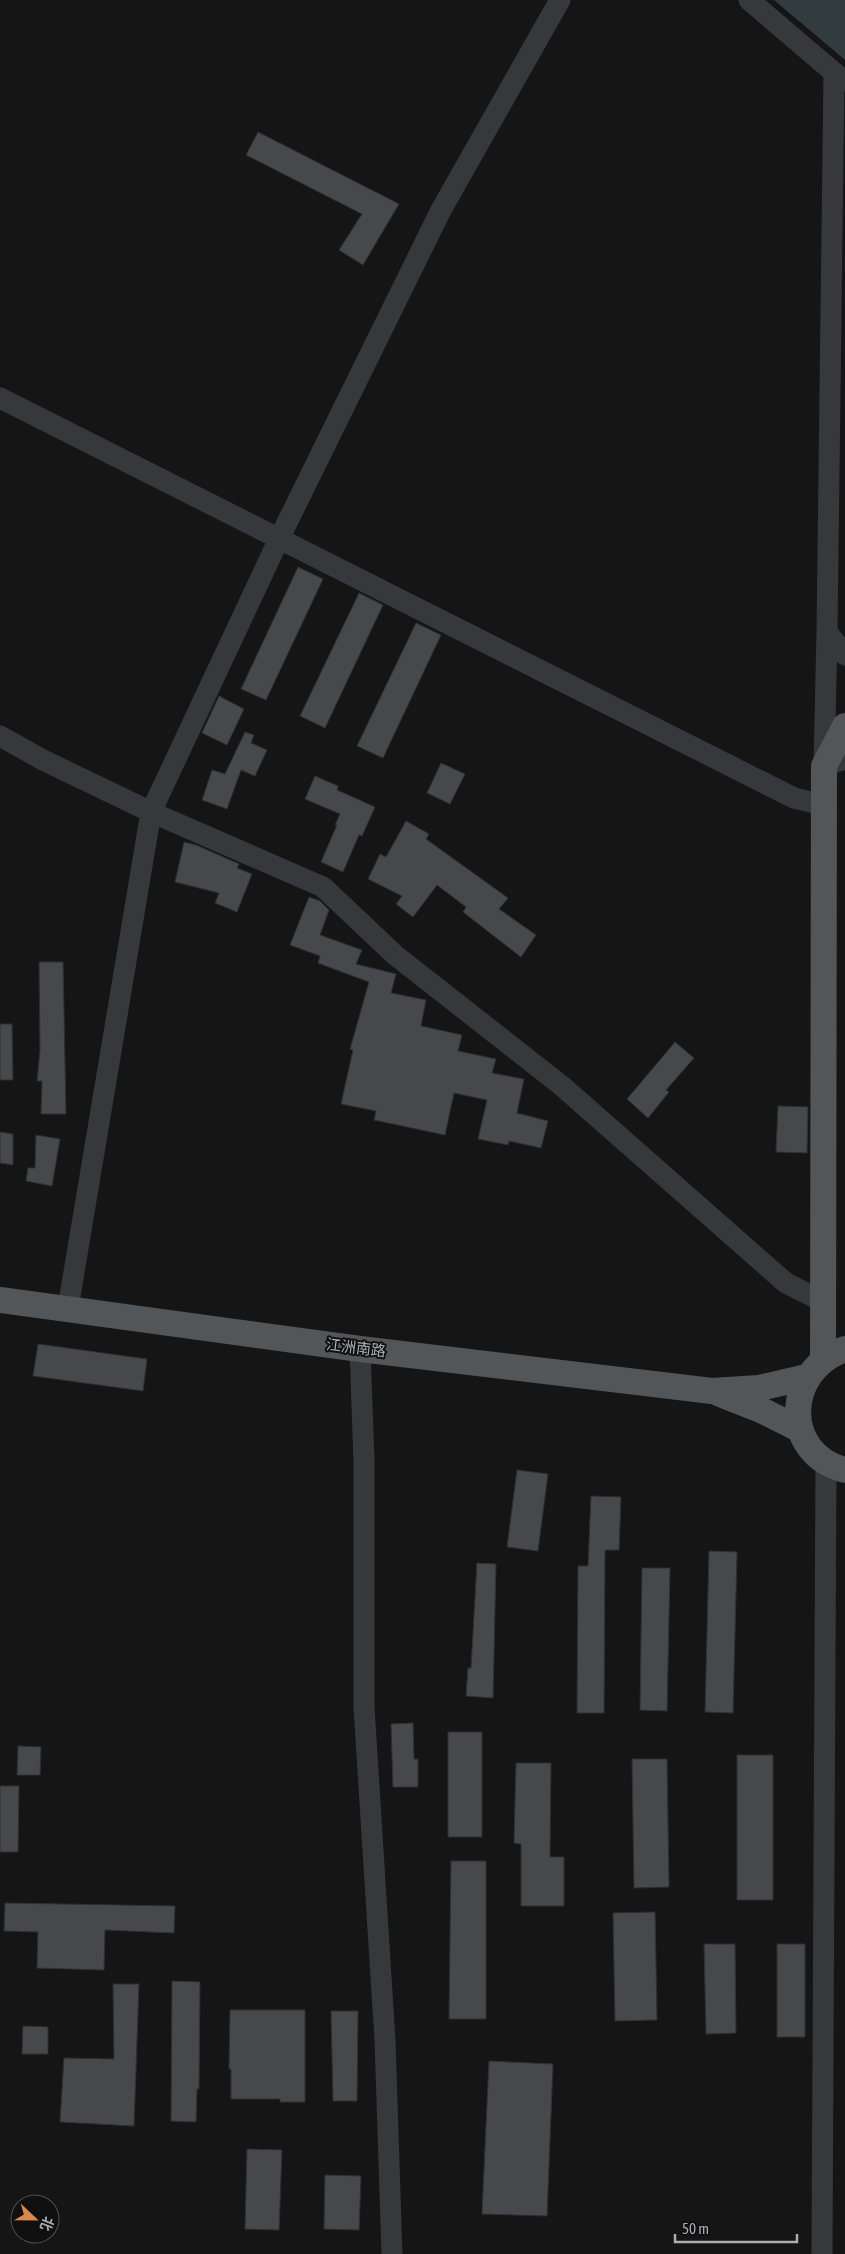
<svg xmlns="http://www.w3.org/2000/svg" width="845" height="2254" font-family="'Asap Condensed','Noto Sans SC',sans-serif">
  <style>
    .water { fill: #323c3f }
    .building { fill: #47484b; stroke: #2f3032 }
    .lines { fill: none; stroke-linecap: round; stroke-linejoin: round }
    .minor { stroke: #36383b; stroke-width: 21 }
    .major { stroke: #535659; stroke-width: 26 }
    .labels { text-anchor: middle; stroke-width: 4; stroke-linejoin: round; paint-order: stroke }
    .street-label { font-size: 15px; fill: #a8afb5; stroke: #101011 }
  </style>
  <rect width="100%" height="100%" fill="#151516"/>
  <path class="water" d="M774 0H845V60Z"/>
  <path class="building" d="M258 132 399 204 363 265 339 250 362 214 246 155Z
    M298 567 323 579 266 700 241 689Z
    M359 593 383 605 325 728 300 716Z
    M416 623 441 635 383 758 357 746Z
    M219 696 244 709 227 745 202 733Z
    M245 732 254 735 251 743 267 750 255 776 241 770 227 809 202 800 212 770 225 774Z
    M441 763 465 774 450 804 427 793Z
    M315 776 338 786 337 790 375 807 362 836 359 835 343 872 321 862 337 825H335L340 814 305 799Z
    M406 821 429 834 426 839 508 898 499 909 536 935 521 957 463 912 466 907 437 885 413 917 396 904 402 896 368 879 380 854 386 857Z
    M184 842 196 845 239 864 237 868 252 874 237 912 215 903 219 893 175 882Z
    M309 897 320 901 329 910 320 935 362 950 356 964 396 974 391 993 426 1000 421 1026 462 1035 458 1051 496 1059 492 1073 524 1079 517 1113 548 1121 541 1148 509 1141 508 1145 478 1139 487 1100 454 1093 445 1135 374 1120 376 1111 341 1104 353 1050 350 1049 369 982 318 963 320 956 290 945Z
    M39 962H63L66 1114H41L42 1081H37L40 1050Z
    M0 1024H12L13 1080H0Z
    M675 1042 694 1058 666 1090 669 1092 648 1118 627 1099Z
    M778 1106 808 1107 807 1153 776 1152Z
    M0 1132 13 1134V1165L0 1163Z
    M36 1135 60 1139 52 1186 26 1181 28 1168H35Z
    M38 1344 147 1359 143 1391 33 1376Z
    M517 1470 548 1474 538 1551 507 1547Z
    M591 1496 621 1497 619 1550H605L604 1713H577L578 1566H588Z
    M709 1551 737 1552 733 1713 705 1712Z
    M477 1563 496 1564 493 1698 466 1696 468 1668H471Z
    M642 1568H670L667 1711 640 1710Z
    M413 1723 414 1759H418V1787H393L391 1724Z
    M448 1732H482V1837H448Z
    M18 1746 41 1747 40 1775H17Z
    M737 1755H773V1900H737Z
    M632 1759H667L669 1887 634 1888Z
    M516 1763H551L550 1857H564V1906H521V1844L514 1843Z
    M0 1786H19L18 1852H0Z
    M451 1861H486V2019H449Z
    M5 1903 175 1906 174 1933 105 1930 104 1970 37 1968 38 1932 4 1931Z
    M655 1912 657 2020 615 2021 613 1913Z
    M704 1944H735L736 2033 706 2034Z
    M777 1944H805V2037H777Z
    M172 1981 200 1982 199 2089H197L196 2122 171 2121Z
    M113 1984H139L134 2126 60 2122 64 2058 114 2059Z
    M230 2010H305V2102H280V2099H231V2069H229Z
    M331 2011H358L357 2101H333Z
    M23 2026 48 2027V2054H22Z
    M489 2061 553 2064 547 2216 482 2214Z
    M247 2149 282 2150 279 2230 245 2229Z
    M325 2175 361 2176 359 2230 324 2229Z"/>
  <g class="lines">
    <path class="minor" d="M749 0 844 81
      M834 72 827 632 845 655
      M0 398 794 798 824 805
      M827 632 824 766 845 759
      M0 736 43 760 151 812 323 887 395 955 562 1086 786 1283 822 1301
      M68 1308 151 812 279 539 441 210 560 0
      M360 1349 364 1462V1707L385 2040 392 2254
      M822 2254 826 1462"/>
    <path class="major" d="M0 1300 360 1349 712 1391 759 1388 807 1377
      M845 1349C784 1370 781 1454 845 1470
      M823 1360 824 766 845 726
      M720 1394 763 1411 801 1430"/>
  </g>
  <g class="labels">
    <g class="street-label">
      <text transform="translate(356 1348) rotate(7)" y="5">江洲南路</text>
    </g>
  </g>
  <g transform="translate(35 2219) rotate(112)"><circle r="24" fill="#101011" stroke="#4d5053"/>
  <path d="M0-4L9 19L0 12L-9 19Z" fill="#da8948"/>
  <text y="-8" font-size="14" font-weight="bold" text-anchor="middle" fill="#a8afb5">北</text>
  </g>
  <path d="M675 2234v8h122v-8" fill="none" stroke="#a8afb5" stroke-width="2.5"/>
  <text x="682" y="2234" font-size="15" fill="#a8afb5" stroke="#101011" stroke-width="4" paint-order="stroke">50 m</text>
</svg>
